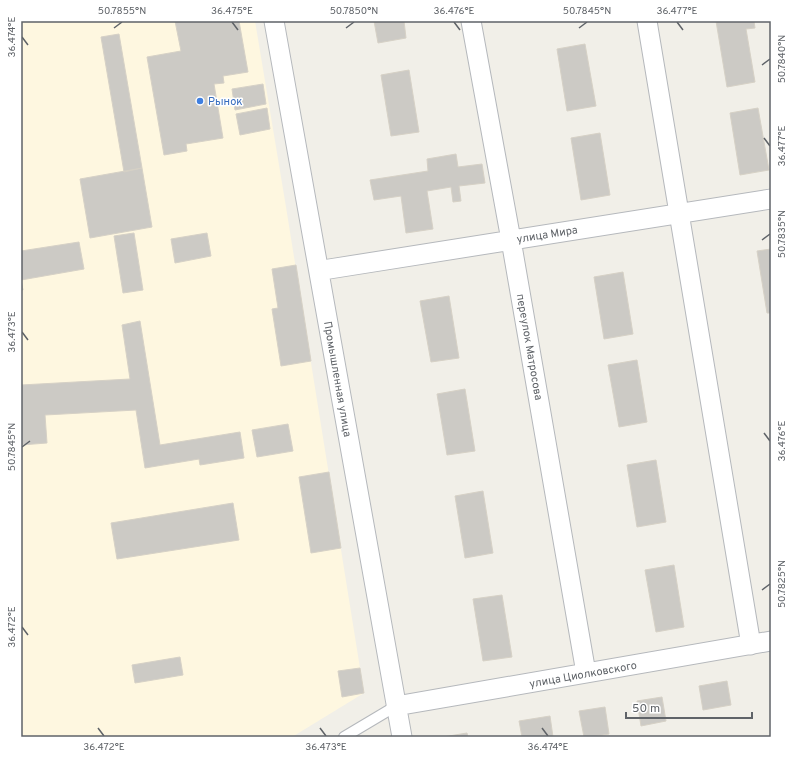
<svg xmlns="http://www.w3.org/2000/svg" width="792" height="758" font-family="Overpass,sans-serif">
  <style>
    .commercial { fill: #fef7e0 }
    .building { fill: #cccac5; stroke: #d6d1c6 }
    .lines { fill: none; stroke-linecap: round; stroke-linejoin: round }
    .lane-casing { stroke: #b5b8bc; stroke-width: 12 }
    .street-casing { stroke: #b5b8bc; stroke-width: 21 }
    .lane { stroke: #fff; stroke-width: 10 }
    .street { stroke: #fff; stroke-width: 19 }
    .ticks { fill: none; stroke: #5f6368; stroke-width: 1.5 }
    .shop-dot { fill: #3f7fe0; stroke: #fff; stroke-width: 1.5 }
    .labels { text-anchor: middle; stroke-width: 3; stroke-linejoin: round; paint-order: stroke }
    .shop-label { font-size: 11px; fill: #366cbe; stroke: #fff; text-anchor: start }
    .street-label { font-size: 11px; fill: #5f6368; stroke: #fff }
    .neatline { fill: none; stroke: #5f6368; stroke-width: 1.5 }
    .ticks-label { font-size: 10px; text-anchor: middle; fill: #5f6368 }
  </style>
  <rect width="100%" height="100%" fill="#f1efe8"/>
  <path class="commercial" d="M21 21H255L286 207 364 693 292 737H21Z"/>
  <path class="building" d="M175 21H239L248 72 223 76 224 83 214 84 223 138 186 144 187 151 164 155 147 57 181 51Z
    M374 21H404L406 38 378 43Z
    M716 21H754L755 28 746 29 755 82 727 87Z
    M119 34 142 168 124 172 101 37Z
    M585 44 596 106 567 111 557 49Z
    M409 70 419 132 391 136 381 75Z
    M263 84 266 104 235 110 232 89Z
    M267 108 270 129 240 135 236 114Z
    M758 108 769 170 740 175 730 113Z
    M600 133 610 195 581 200 571 138Z
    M456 154 458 167 482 164 485 183 459 186 461 201 453 202 451 187 427 191 433 229 406 233 401 196 374 200 370 180 428 171 427 159Z
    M142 168 152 227 90 238 80 179Z
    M134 233 143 290 123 293 114 236Z
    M207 233 211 256 175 263 171 239Z
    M79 242 84 269 21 280 23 290H21V251Z
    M771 249V313H767L757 251Z
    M296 265 311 361 281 366 272 309 278 308 272 269Z
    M623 272 633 334 604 339 594 277Z
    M449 296 459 358 431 362 420 301Z
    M140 321 160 445 240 432 244 458 200 465 199 459 145 468 136 410 45 415 47 443 21 445V385L130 379 122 325Z
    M637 360 647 422 619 427 608 365Z
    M465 389 475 451 447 455 437 394Z
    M288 424 293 451 257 457 252 430Z
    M656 460 666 522 637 527 627 465Z
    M329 472 341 548 311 553 299 477Z
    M483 491 493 553 465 558 455 496Z
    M233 503 239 540 117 559 111 523Z
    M674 565 684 627 656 632 645 570Z
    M502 595 512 657 483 661 473 599Z
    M180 657 183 675 135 683 132 665Z
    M360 668 364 693 342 697 338 671Z
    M727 681 731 705 703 710 699 686Z
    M662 697 666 721 641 726 637 701Z
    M605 707 609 734 591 737H584L579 711Z
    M550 716 553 737H522L519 721Z
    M467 733 468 737H443Z"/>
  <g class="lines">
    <defs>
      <path id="lane" d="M344 737 396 706"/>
      <path id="street" d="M274 21 402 737
        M471 21 511 240 586 673
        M647 21 751 645
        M323 270 771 199
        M396 706 771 641"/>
    </defs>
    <use href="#lane" class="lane-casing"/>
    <use href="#street" class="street-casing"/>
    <use href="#lane" class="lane"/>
    <use href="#street" class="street"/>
  </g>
  <path class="ticks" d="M232 22 238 30M454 22 460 30M677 22 683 30M114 28 122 22M346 28 354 22M579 28 587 22M22 37 28 45M762 65 770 59M764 138 770 146M762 240 770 234M22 332 28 340M764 433 770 441M22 447 30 441M762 590 770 584M22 627 28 635M98 728 104 736M320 728 326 736M542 728 548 736"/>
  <circle class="shop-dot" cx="200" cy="101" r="4"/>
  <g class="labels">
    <g class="shop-label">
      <text x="208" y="105">Рынок</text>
    </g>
    <g class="street-label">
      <text transform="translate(547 234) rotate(-9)" y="4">улица Мира</text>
      <text transform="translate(530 347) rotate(80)" y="4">переулок Матросова</text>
      <text transform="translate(338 379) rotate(80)" y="4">Промышленная улица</text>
      <text transform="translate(583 674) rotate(-10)" y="4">улица Циолковского</text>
    </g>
  </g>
  <rect width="792" height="758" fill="none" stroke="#ffffff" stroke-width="44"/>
  <path d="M626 712v6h126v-6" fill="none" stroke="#5f6368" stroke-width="2"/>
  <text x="632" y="712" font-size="12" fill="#5f6368" stroke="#ffffff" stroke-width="3" paint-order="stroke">50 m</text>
  <rect x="22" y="22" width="748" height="714" class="neatline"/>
  <g class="ticks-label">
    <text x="122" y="14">50.7855°N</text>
    <text x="232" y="14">36.475°E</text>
    <text x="354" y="14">50.7850°N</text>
    <text x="454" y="14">36.476°E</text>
    <text x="587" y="14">50.7845°N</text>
    <text x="677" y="14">36.477°E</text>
    <text transform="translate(11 37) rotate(-90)" y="4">36.474°E</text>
    <text transform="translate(781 59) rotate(-90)" y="4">50.7840°N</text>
    <text transform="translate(781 146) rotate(-90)" y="4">36.477°E</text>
    <text transform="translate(781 234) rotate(-90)" y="4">50.7835°N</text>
    <text transform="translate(11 332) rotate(-90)" y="4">36.473°E</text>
    <text transform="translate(781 441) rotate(-90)" y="4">36.476°E</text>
    <text transform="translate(11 447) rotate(-90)" y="4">50.7845°N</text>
    <text transform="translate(781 584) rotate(-90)" y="4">50.7825°N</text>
    <text transform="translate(11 627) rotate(-90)" y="4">36.472°E</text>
    <text x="104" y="750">36.472°E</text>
    <text x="326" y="750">36.473°E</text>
    <text x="548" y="750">36.474°E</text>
  </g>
</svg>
